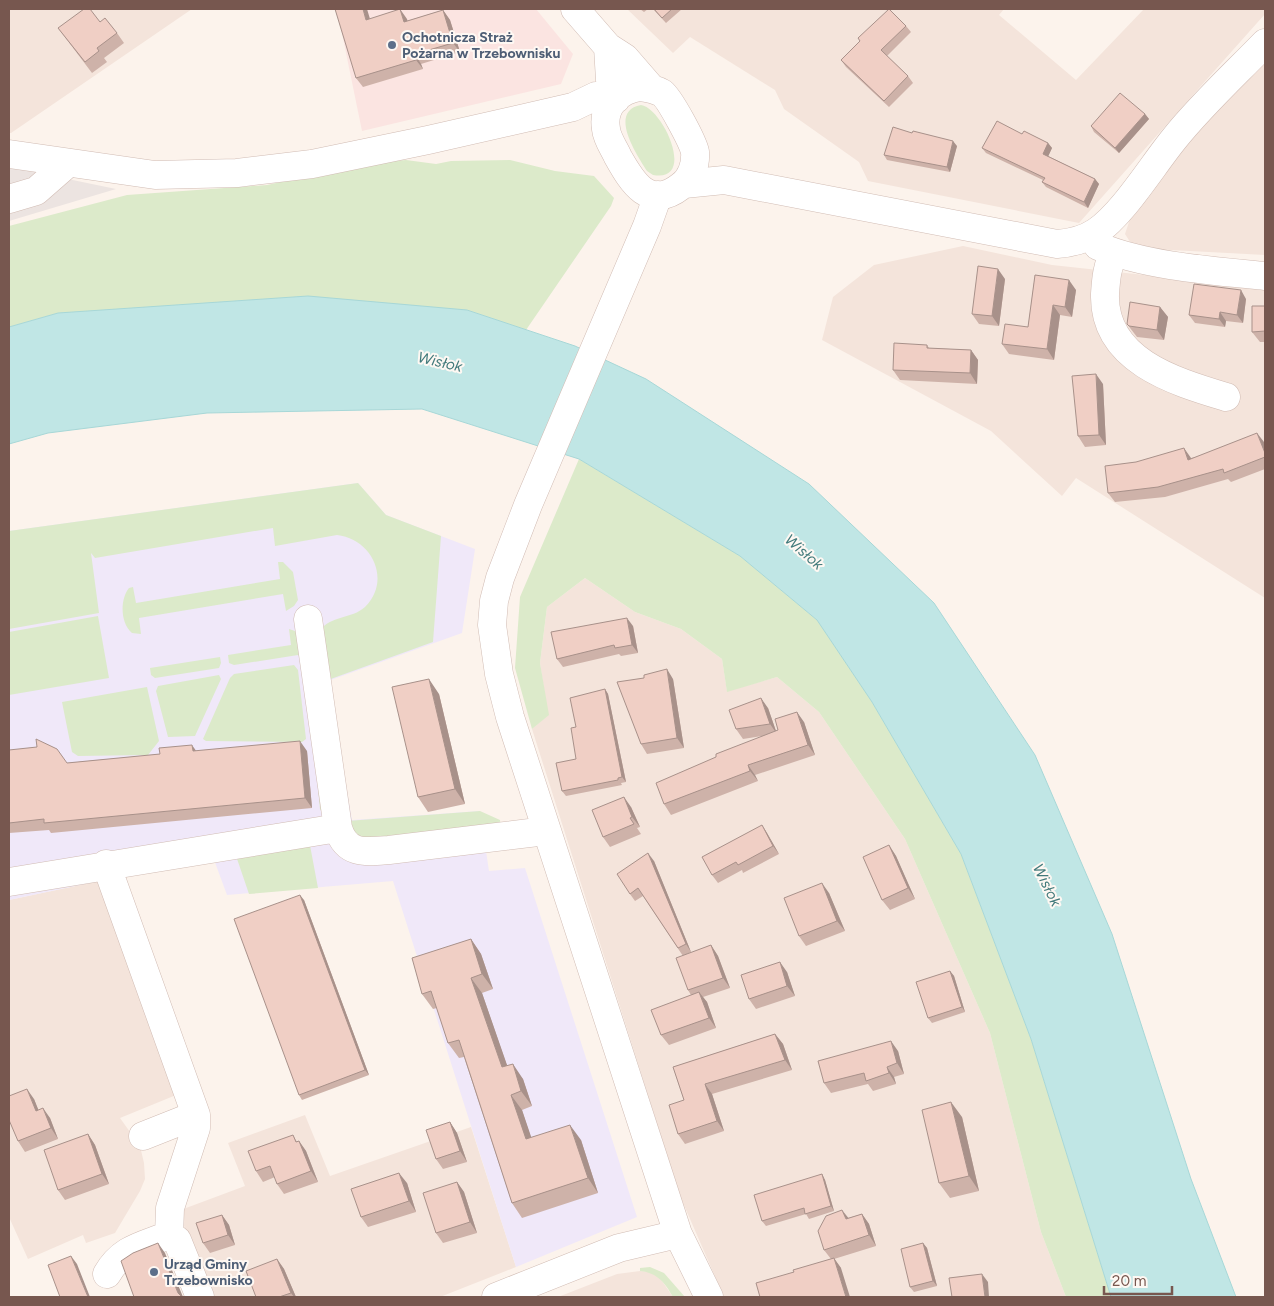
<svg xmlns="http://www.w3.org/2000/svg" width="1274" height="1306" font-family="Figtree,sans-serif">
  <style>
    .residential { fill: #f4e4db }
    .commercial { fill: #fbe4e1 }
    .industrial { fill: #ece4e1 }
    .education { fill: #f0e8f9 }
    .green { fill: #dceaca }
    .water { fill: #c0e6e5; stroke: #a7d7d7 }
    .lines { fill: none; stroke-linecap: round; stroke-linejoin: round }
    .minor-casing { stroke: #d1bcb4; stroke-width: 29 }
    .minor { stroke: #fff; stroke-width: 28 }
    .wall { fill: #ceb2a9 }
    .shaded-wall { fill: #a8918a }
    .building { fill: #f0cfc5; stroke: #a8918a }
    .service-dot { fill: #5c6f8a; stroke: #fef8f3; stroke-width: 2 }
    .labels { text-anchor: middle; stroke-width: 4; stroke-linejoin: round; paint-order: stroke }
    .service-label { font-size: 14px; font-weight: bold; fill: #4e5e75; stroke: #fef8f3; text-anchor: start }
    .water-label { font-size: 15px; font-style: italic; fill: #427a7b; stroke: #fef8f3 }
  </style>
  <rect width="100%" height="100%" fill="#fcf3ec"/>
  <path class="residential" d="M9 9H192L11 133H9Z
    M627 9H1004L999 15 1076 80 1144 9H1265V14L1079 223 868 181 859 162 784 109 775 90 690 37 673 53Z
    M1265 57V255L1134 248 1125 234 1131 216 1184 145Z
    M963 246 1052 265 1265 288V598L1076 478 1062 496 991 431 822 340 833 297 874 265Z
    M585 578 635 612 681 629 722 659 727 691 777 677 819 712 905 839 990 1033 1041 1232 1066 1297H724L680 1196 532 729 548 715 540 663 547 607Z
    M104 880 181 1093 120 1118 140 1146 144 1163 145 1179 140 1191 115 1233 86 1243 83 1235 28 1259 9 1217V900Z
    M305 1115 330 1176 471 1127 516 1267 440 1297H213L178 1211 245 1186 228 1143Z
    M640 1271 650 1272 660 1278 673 1297H558L617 1274Z"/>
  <path class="commercial" d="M337 9H536L573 54 561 84 362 131Z"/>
  <path class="industrial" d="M10 167 116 189 9 221Z"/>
  <path class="education" d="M358 483 386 515 475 549 462 633 328 681 352 820 480 811 489 871 525 868 637 1217 516 1267 393 881 227 895 213 857 9 900V531Z"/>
  <path class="green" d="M641 105C663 108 697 183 653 175L647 171C636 154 608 111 641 105Z
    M406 160 436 164 451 161 510 160 555 171 594 176 614 198 611 206 526 330 467 310 58 313 9 327V226L127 195 267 185 367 163Z
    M579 459 740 556 817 620 872 702 961 854 1031 1039 1111 1297H1066L1041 1232 990 1033 905 839 819 712 777 677 727 692 722 659 681 629 635 612 585 578 547 607 540 663 549 715 532 729 515 668 520 597Z
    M358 483 386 515 441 536 433 642 328 680 321 630C329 616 352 619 365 607 392 580 372 539 337 535L275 546 273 528 95 558 91 553 99 613 9 629V531Z
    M278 562H283L293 572 298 600 294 606 286 611 283 594 139 618 141 634 132 633C120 623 120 599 129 588L133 587 136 603 280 579Z
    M98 616 109 678 9 695V632Z
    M289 629 301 633 307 655 328 806 323 814 320 809 306 662 298 655 234 665 229 663 228 655 291 645Z
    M220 657 221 663 219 668 155 678 151 675 150 668Z
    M294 665 298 670 306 739 302 742 206 741 203 739 230 678 234 674Z
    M219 675 221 679 195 736 168 737 156 691 158 686Z
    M147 687 159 741 148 755 78 756 72 752 62 702Z
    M480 811 500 820 501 828 362 841 351 832 347 821Z
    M309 840 318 888 249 894 234 850Z
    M650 1267 664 1273 685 1297H673C665 1283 658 1273 640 1271V1268Z"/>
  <path class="water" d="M308 296 467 310 575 346 646 379 809 484 934 603 1035 755 1112 934 1191 1179 1236 1297H1111L1031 1039 961 854 872 702 817 620 740 556 579 459 422 409 207 413 48 433 9 444V327L58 313Z"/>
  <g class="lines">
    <defs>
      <path id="minor" d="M575 9 608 47 625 58 651 88
        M608 47 610 80 616 99
        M640 87C648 88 655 89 662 93 670 99 693 142 695 152 696 165 691 179 681 186 649 211 632 182 618 157 614 148 607 139 606 129 602 106 619 90 640 87Z
        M9 154 155 175 237 173 312 164 428 140 573 107 596 96 614 100
        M684 184 724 180 1057 244C1071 243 1084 240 1096 232 1123 214 1152 166 1174 139 1201 105 1235 74 1265 43
        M658 195 647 226 528 505 500 578 494 601 492 625 499 674 510 717 678 1234 709 1297
        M9 199 36 191 68 163
        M1098 246C1144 266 1215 271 1265 276
        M1114 253C1107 266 1106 279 1105 294 1103 360 1173 381 1226 397
        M308 619 338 828C346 855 365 852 389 850L546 831
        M106 864 196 1115V1128L170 1208 169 1235
        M9 882 338 828
        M143 1136 196 1115
        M107 1274C122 1248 142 1246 169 1235L177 1240 200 1297
        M496 1297 619 1248 678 1234"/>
    </defs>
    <use href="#minor" class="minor-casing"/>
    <use href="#minor" class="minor"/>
  </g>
  <path class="wall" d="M640 9H648L644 12Z
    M653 9H682L666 23Z
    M443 10 450 20 460 52 421 64 423 69 363 87 356 78 370 19H407V21Z
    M100 22 117 33 124 43 104 58 107 62 92 73 58 28Z
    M906 26 911 32 887 56 908 76 913 83 889 107 846 67 841 60 860 41 858 38Z
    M1145 114 1149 119 1119 153 1094 132 1091 126Z
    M1022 134 1048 143 1052 148 1048 156 1095 179 1099 184 1088 208 1046 187 1042 182 1043 180 986 153 982 148Z
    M957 146 950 172 887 160 884 155Z
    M1035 275 1076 290 1072 317 1060 315 1054 360 1009 354 1002 344 1028 327Z
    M1005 279 999 326 979 324 972 314Z
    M1246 299 1243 323 1226 321 1225 327 1195 323 1189 315Z
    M1265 306V342H1260L1252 332Z
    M1160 307 1168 317 1164 340 1137 337 1127 324Z
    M927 345 929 348 971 350 978 360 977 384 900 380 893 370Z
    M1103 384 1106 445 1085 447 1078 436Z
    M1264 442 1265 446V469L1231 482 1228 479 1165 497 1115 502 1108 493 1191 458Z
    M633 626 638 653 621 656 619 654 563 667 557 659Z
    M673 679 684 748 647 754 641 744Z
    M605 689 608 694 626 782 621 783 622 785 566 796 562 791 576 759V727Z
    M439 694 465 804 428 812 418 797Z
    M768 708 776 731 804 722 815 755 755 775 758 781 671 815 664 804 762 736 743 739 736 729Z
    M9 750 67 763 197 751H307L312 808 51 833 49 830 9 833Z
    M631 807 640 827 637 828 641 834 610 847 603 837Z
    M762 825 767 833 779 854 743 873 742 870 718 883 712 875Z
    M889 845 896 856 915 899 890 910 882 900Z
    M654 861 691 952 685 955 711 945 718 956 730 988 703 997 707 1002 716 1028 669 1045 661 1035 691 995 688 990 683 956 643 896 635 901 630 894Z
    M829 893 845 931 806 946 799 936Z
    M304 900 369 1075 302 1100 299 1095Z
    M471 939 481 954 493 989 482 993 507 1066 523 1079 532 1106 522 1110 531 1138 581 1140 598 1193 522 1218 512 1203 464 1057 459 1058 448 1043 437 1008 433 1009 422 994Z
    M950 971 954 976 965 1012 932 1023 928 1018Z
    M787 972 795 996 756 1009 749 999Z
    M775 1034 783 1044 792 1070 712 1094 724 1131 685 1144 678 1134 684 1100 673 1067Z
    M898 1051 904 1074 894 1077 896 1084 873 1091 868 1084 831 1093 824 1083Z
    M34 1099 38 1110 50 1118 58 1139 25 1152 18 1141Z
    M962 1117 979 1191 950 1198 939 1183Z
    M450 1122 457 1133 467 1162 443 1169 436 1159Z
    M88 1134 95 1145 109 1184 65 1200 58 1190Z
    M293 1135 297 1142 299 1141 306 1151 318 1182 284 1194 277 1184 275 1177 263 1182 256 1171Z
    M822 1174 825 1180 834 1211 809 1219 806 1214 766 1226 762 1221Z
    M457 1182 464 1192 477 1233 443 1243 436 1233Z
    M407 1183 416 1212 368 1227 361 1217Z
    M862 1214 869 1224 876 1246 834 1259 841 1268 794 1272 831 1259 824 1250 848 1218Z
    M222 1215 229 1225 235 1245 210 1253 203 1243Z
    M923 1243 927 1248 937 1286 914 1292 910 1287Z
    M277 1259 284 1269 296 1297H256Z"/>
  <path class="shaded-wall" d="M363 9H367L373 29 366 20Z
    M400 9 407 19 411 32 404 22Z
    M443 10 450 20 460 52 453 43Z
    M415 54 421 64 423 69 416 60Z
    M1145 114 1149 119 1119 153 1115 148Z
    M953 141 957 146 950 172 947 167Z
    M1048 143 1052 148 1047 159 1043 154Z
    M1095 179 1099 184 1088 208 1084 202Z
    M998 269 1005 279 999 326 992 316Z
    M1069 280 1076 290 1072 317 1065 307Z
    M1241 290 1246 299 1243 323 1237 315Z
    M1053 305 1060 315 1054 360 1047 349Z
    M1160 307 1168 317 1164 340 1157 330Z
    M1220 312 1226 321 1225 327 1219 319Z
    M971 350 978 360 977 384 970 373Z
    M1096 374 1103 384 1106 445 1099 435Z
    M1257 433 1264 442 1265 446V453Z
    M1184 448 1191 458 1194 469 1188 460Z
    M627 618 633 626 638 653 632 645Z
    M667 669 673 679 684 748 677 738Z
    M429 679 439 694 465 804 455 789Z
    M605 689 608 694 626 782 622 777Z
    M761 698 768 708 777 734 770 724Z
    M797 712 804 722 815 755 808 745Z
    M300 741 307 751 312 808 305 798Z
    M192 745 199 755 193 751Z
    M748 765 755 775 758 781 750 771Z
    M624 797 631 807 640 827 632 817Z
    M762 825 767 833 779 854 773 846Z
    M889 845 896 856 915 899 908 888Z
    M648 853 654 861 691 952 686 944Z
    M822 883 829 893 845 931 837 921Z
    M300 895 304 900 369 1075 365 1070Z
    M471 939 481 954 493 989 482 974Z
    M711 945 718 956 730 988 723 978Z
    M780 962 787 972 795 996 787 986Z
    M950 971 954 976 965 1012 962 1007Z
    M471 978 482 993 513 1082 502 1067Z
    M699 992 707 1002 716 1028 709 1018Z
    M775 1034 783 1044 792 1070 785 1060Z
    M891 1041 898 1051 904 1074 897 1063Z
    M513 1064 523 1079 532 1106 521 1091Z
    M887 1067 894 1077 896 1084 889 1073Z
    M705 1084 712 1094 724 1131 717 1121Z
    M27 1089 34 1099 43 1121 36 1111Z
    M511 1095 522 1110 537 1154 526 1139Z
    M951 1102 962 1117 979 1191 969 1176Z
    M43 1108 50 1118 58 1139 51 1128Z
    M450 1122 457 1133 467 1162 460 1151Z
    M570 1125 581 1140 598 1193 588 1178Z
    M88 1134 95 1145 109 1184 102 1174Z
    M299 1141 306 1151 318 1182 311 1171Z
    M399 1173 407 1183 416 1212 409 1201Z
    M822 1174 825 1180 834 1211 831 1206Z
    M457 1182 464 1192 477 1233 470 1222Z
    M842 1210 850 1220 846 1219Z
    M862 1214 869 1224 876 1246 869 1235Z
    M222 1215 229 1225 235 1245 228 1235Z
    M158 1243 165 1253 183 1297H182L178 1293Z
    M923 1243 927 1248 937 1286 933 1281Z
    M71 1256 77 1264 90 1297H88Z
    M834 1258 841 1268 850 1297H846Z
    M277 1259 284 1269 296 1297H294L291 1293Z
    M982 1274 988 1282 989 1297H985Z"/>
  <path class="building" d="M84 9H90L100 22 105 18 117 33 97 48 99 51 85 62 58 28Z
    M335 9H363L366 20 400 9 404 22 443 10 453 43 415 54 416 60 356 78Z
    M654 9H672L662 18Z
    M889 9 906 26 881 50 908 76 884 101 841 60 860 41 858 38Z
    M1120 93 1145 114 1115 148 1091 126Z
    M997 121 1022 134 1024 131 1048 143 1043 154 1095 179 1084 202 1042 182 1045 178 982 148Z
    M893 127 912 133 913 131 953 141 947 167 884 155Z
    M978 266 998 269 992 316 972 314Z
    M1035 275 1069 280 1065 307 1053 305 1047 349 1002 344 1005 324 1028 327Z
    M1194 284 1241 290 1237 315 1220 312 1219 319 1189 315Z
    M1130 302 1160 307 1157 330 1129 326 1127 324Z
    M1252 306H1265V331L1252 332Z
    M894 343 927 345V348L971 350 970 373 893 370Z
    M1096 374 1099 435 1078 436 1072 376Z
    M1257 433 1265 453V457L1224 473 1223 469 1158 487 1108 493 1105 466 1136 462 1184 448 1188 460Z
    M627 618 632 645 615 648 614 645 557 659 551 632Z
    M667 669 677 738 641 744 617 682 644 678V675Z
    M429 679 455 789 418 797 392 687Z
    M605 689 622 777 618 778V780L562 791 556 763 576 759 571 728 576 727 570 698Z
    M761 698 770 724 736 729 729 710Z
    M797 712 808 745 748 765 750 771 664 804 656 783 716 757V754L778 730 775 719Z
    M36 739 57 749 67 763 160 754 159 748 192 745 193 751 300 741 305 798 44 823V819L9 823V750L37 747Z
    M624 797 632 817 630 818 634 824 603 837 592 810Z
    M762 825 773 846 738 865 736 862 712 875 702 857Z
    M889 845 908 888 882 900 863 857Z
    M648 853 686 944 678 948 638 888 630 894 617 874Z
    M822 883 837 921 799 936 784 898Z
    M300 895 365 1070 299 1095 234 919Z
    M471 939 482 974 471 978 502 1067 513 1064 521 1091 511 1095 526 1139 570 1125 588 1178 512 1203 459 1040 448 1043 431 991 422 994 412 958Z
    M711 945 723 978 688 990 676 958Z
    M780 962 787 986 749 999 741 975Z
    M950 971 962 1007 928 1018 916 982Z
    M699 992 709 1018 661 1035 651 1010Z
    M775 1034 785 1060 705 1084 717 1121 678 1134 669 1105 684 1100 673 1067Z
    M891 1041 897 1063 887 1067 889 1073 866 1081 864 1073 824 1083 818 1061Z
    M27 1089 36 1111 43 1108 51 1128 18 1141 9 1120V1096Z
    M951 1102 969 1176 939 1183 922 1110Z
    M450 1122 460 1151 436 1159 426 1130Z
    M88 1134 102 1174 58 1190 44 1150Z
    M293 1135 296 1142 299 1141 311 1171 277 1184 270 1166 256 1171 248 1151Z
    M399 1173 409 1201 361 1217 351 1189Z
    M822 1174 831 1206 805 1214 804 1208 762 1221 754 1195Z
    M457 1182 470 1222 436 1233 423 1193Z
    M842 1210 846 1219 862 1214 869 1235 824 1250 818 1231 826 1216Z
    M222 1215 228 1235 203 1243 196 1223Z
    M158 1243 178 1293 182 1297H134L121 1261 133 1253Z
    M923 1243 933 1281 910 1287 901 1249Z
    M71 1256 88 1297H60L48 1265Z
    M834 1258 846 1297H760L756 1283 794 1272 793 1270Z
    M277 1259 291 1293 279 1297H256L246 1271Z
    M982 1274 985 1297H952L949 1278Z"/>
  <g class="service-dot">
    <circle cx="392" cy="45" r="5"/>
    <circle cx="154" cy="1272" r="5"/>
  </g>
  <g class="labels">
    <g class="service-label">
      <text x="402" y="42">Ochotnicza Straż<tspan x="402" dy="16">Pożarna w Trzebownisku</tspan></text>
      <text x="164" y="1269">Urząd Gminy<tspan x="164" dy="16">Trzebownisko</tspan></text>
    </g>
    <g class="water-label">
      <text transform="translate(440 362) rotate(13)" y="5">Wisłok</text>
      <text transform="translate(804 552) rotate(41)" y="5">Wisłok</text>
      <text transform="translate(1047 885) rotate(64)" y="5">Wisłok</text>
    </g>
  </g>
  <rect width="1274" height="1306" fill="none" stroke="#77574f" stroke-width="20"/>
  <path d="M1104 1286v8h68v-8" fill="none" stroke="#77574f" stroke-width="2.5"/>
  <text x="1112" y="1286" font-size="15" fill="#77574f" stroke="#fef8f3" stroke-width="4" paint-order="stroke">20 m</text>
</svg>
